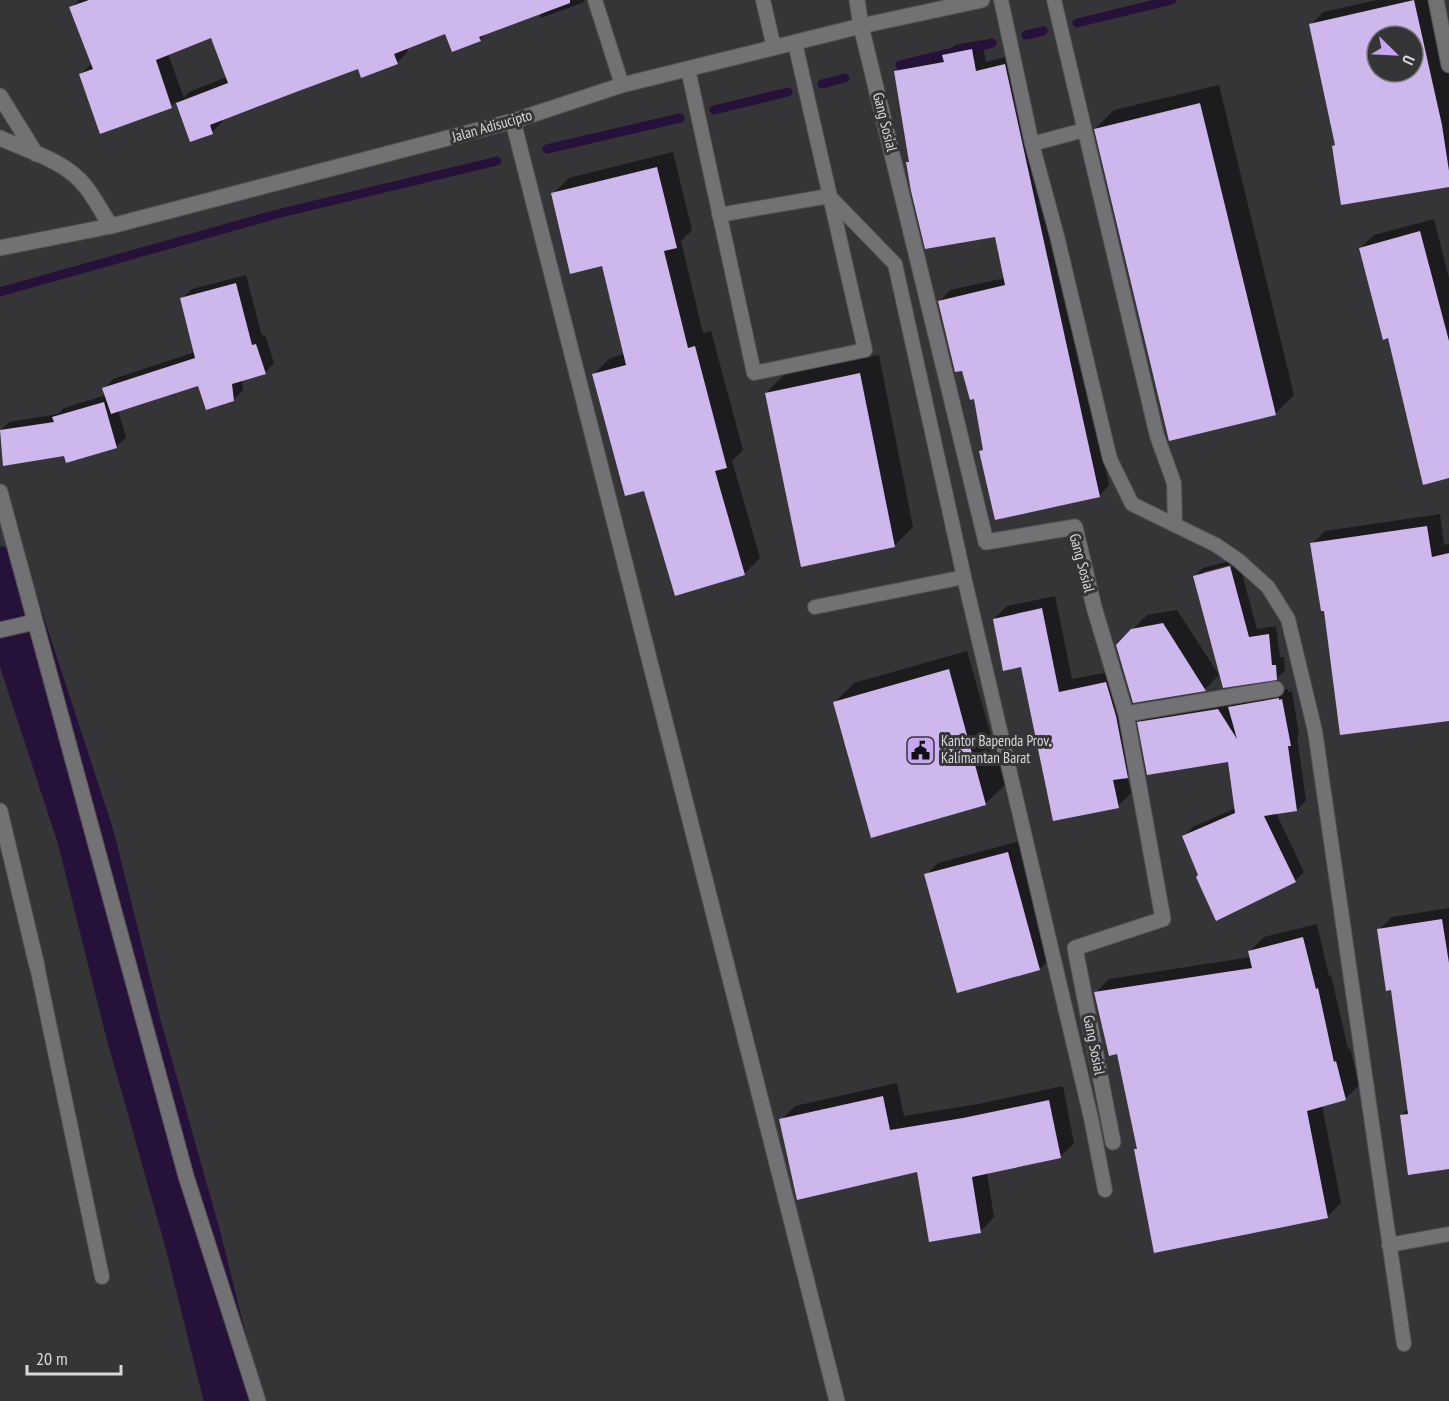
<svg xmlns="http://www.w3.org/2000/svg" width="1449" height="1401" font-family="'PT Sans Narrow',sans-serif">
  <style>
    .shadow { fill: #0007; fill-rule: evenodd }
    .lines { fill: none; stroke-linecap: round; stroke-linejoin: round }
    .stream { stroke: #25113a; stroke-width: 9 }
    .river { stroke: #25113a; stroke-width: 57 }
    .building { fill: #cdb7ec; fill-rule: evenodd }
    .service-casing { stroke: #525153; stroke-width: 16 }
    .minor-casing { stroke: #525153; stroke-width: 17 }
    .secondary-casing { stroke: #525153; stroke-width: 17 }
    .service { stroke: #727174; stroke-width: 14 }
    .minor { stroke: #727174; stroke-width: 15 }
    .secondary { stroke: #727174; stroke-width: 15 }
    .labels { text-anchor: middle; stroke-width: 6; stroke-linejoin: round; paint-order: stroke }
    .street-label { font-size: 15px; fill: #d9d8da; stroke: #353437 }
    .poi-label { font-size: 15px; fill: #d9d8da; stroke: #353437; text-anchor: start }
  </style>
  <rect width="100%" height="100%" fill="#353437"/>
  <path class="shadow" d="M79 0H585L582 3 541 18 540 12 487 32 480 40 446 32 406 47 408 51 397 63 359 67 222 119 223 121 212 132 191 140 177 101 171 106 101 132 81 74 92 63 71 8ZM212 36 227 77 189 92 184 98 168 54Z
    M1377 0H1428L1436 34 1449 41V186L1333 146 1336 143 1311 25 1323 12ZM1377 36H1413V72H1377Z
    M982 40 986 62 1016 54 1109 485 1099 496 981 452 984 448 975 397 940 301 950 290 1005 278 996 236 910 161 895 72 906 61 945 54 955 45Z
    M1219 85 1294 395 1275 414 1095 129 1114 110Z
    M673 152 692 230 681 241 703 333 711 331 743 450 732 461 760 558 744 574 645 489 594 374 610 358 625 354 603 264 553 194 569 178Z
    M1434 219 1449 278V477L1389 336 1360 248 1374 235Z
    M246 275 262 336 265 335 274 363 265 373 242 380 243 390 233 400 199 384 118 410 126 437 117 446 67 461 65 454 4 465 0 431 9 422 58 414 64 408 106 395 104 389 113 379 195 352 182 298 192 289Z
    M879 355 913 527 894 546 766 393 785 374Z
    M1440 514 1444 545 1449 544V719L1325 609 1312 544 1325 531Z
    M1238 559 1257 629 1276 626 1280 657H1284L1285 670 1277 678 1195 576 1203 568ZM1237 563 1238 565 1203 575V572Z
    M1055 596 1072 679 1119 670 1140 763 1127 776 1131 793 1118 806 994 619 1007 606Z
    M1177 610 1219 675 1205 689 1134 701 1117 645 1147 615Z
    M967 651 1005 785 986 803 872 836 835 702 854 683Z
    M1288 689V692L1292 691 1299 735 1297 737 1306 800 1297 810 1276 813 1304 872 1295 881 1200 875 1184 836 1193 827 1236 808 1230 761 1139 723 1148 713 1227 700 1231 706 1240 698Z
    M1020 841 1052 957 1040 969 926 875 938 863Z
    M1449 908V1167L1401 1116 1409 1108 1393 988 1379 930 1392 917Z
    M1317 924 1329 976 1331 975 1348 1049 1350 1048 1359 1085 1345 1099 1322 1105 1341 1203 1327 1217 1135 1150 1138 1147 1118 1053 1095 993 1109 979 1251 957 1250 951 1264 937Z
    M897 1083 904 1116 978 1104 1063 1086 1074 1143 1060 1157 987 1173 994 1217 980 1232 919 1171 781 1120 795 1106Z"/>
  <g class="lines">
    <path class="stream" d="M1077 23 1172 0
      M1026 35 1043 31
      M900 65 992 43
      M822 84 845 78
      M714 110 788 92
      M547 149 680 118
      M0 292 277 214 497 161"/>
    <path class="river" d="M0 575 86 838 133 1027 193 1240 233 1401"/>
  </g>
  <path class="building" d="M89 0H570V3L479 37 481 41 452 52 445 34 394 54 398 64 361 78 358 69 296 92 210 125 213 134 190 142 176 103 228 83 211 38 156 60 172 108 100 134 79 74 93 69 69 7Z
    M1414 0 1442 125 1449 171V187L1341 205 1332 146 1335 145 1309 24ZM1377 36H1413V72H1377Z
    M972 49 976 71 1005 64 1100 497 995 520 979 451 983 450 974 399 970 400 962 371 955 372 938 301 1005 285 995 237 925 249 911 191 906 162H909L894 71 944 62 942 55Z
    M1200 103 1276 415 1169 441 1094 129Z
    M657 167 677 248 664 251 688 348 695 346 727 468 715 471 745 575 675 596 644 491 625 496 592 374 626 365 602 266 570 274 551 193Z
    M1420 231 1449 341V478L1423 485 1388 338 1383 340 1359 248Z
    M236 283 252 345 256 344 266 374 232 384 234 401 206 410 198 386 111 414 102 388 195 358 180 298Z
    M860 373 895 547 801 567 765 393Z
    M104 402 117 448 66 463 64 456 3 466 0 430 54 422 52 417Z
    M1427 526 1432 557 1449 553V721L1340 735 1324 611H1321L1310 543Z
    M1230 566 1249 637 1269 634 1272 665H1276L1277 680 1223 688 1193 576Z
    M1042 608 1059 692 1106 682 1116 716 1128 778 1113 780 1119 808 1053 821 1021 667 1003 671 993 619Z
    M1163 623 1206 691 1133 703 1116 645 1131 629Z
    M949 669 986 805 871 838 833 702Z
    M1279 698V700L1282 699 1291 746H1288L1297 811 1264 816 1296 882 1216 921 1196 877 1198 875 1182 836 1235 813 1228 762 1147 775 1137 722 1218 709 1237 739 1228 707Z
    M1008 852 1040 970 957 993 924 874Z
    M1442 919 1449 963V1169L1408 1175 1400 1115 1408 1114 1391 990 1386 991 1377 929Z
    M1303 937 1316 989 1318 988 1334 1062 1336 1061 1346 1100 1307 1111 1328 1218 1154 1253 1134 1149H1137L1117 1054 1109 1056 1094 992 1252 968 1248 951Z
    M883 1096 890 1130 963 1118 1049 1100 1061 1158 972 1177 981 1233 929 1242 917 1172 797 1200 779 1119Z"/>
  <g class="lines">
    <defs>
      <path id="service" d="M595 0 622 85
        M763 0 774 48
        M1001 0 1032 144 1057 236 1110 459 1132 504 1216 545 1238 560 1268 587 1288 619 1315 731 1404 1344
        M1054 0 1157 436 1174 483 1175 524
        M688 69 754 373 865 350 795 43
        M1032 144 1084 130
        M829 196 895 264 964 577 1091 1118 1105 1190
        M719 215 829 196
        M815 607 964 577
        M37 966 102 1277
        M1389 1245 1449 1234"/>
      <path id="minor" d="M857 0 861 26 986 542 1075 527 1094 607 1126 714 1163 919 1075 948 1113 1142
        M1436 0 1449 65
        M0 96 36 154
        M513 121 837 1401
        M0 138C28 151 66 161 85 186 95 198 102 213 111 226
        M0 492 186 1176 258 1401
        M0 630 35 622
        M1126 714 1276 689
        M0 811 37 966"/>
      <path id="secondary" d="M0 248 111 226 513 121 622 85 861 26 982 0"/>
    </defs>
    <use href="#service" class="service-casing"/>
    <use href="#minor" class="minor-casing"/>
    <use href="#secondary" class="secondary-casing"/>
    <use href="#service" class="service"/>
    <use href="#minor" class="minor"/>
    <use href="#secondary" class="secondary"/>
  </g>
  <defs>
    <symbol id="civic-square" viewBox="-11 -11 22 22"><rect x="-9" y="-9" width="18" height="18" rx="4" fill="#c6a6f0" stroke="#353437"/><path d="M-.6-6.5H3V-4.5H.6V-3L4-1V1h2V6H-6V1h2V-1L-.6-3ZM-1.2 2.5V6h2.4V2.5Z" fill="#111"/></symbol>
  </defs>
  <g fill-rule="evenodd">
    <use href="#civic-square" x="904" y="734" width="33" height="33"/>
  </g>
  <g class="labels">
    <g class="street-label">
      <text transform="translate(885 122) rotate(76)" y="5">Gang Sosial</text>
      <text transform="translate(492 126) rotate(-16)" y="5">Jalan Adisucipto</text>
      <text transform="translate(1082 563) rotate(75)" y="5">Gang Sosial</text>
      <text transform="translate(1094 1045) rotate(79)" y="5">Gang Sosial</text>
    </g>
    <g class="poi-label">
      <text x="941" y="746">Kantor Bapenda Prov.<tspan x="941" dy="17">Kalimantan Barat</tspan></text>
    </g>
  </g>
  <g transform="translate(1395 54) rotate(114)"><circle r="28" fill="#353437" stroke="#777678" stroke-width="1.5"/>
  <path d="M0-4.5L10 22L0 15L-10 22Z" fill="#c6a6f0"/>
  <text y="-9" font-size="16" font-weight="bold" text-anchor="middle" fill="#d9d8da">U</text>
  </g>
  <path d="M27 1365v9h94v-9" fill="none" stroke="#d9d8da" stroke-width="3"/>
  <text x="36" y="1365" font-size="18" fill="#d9d8da" stroke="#353437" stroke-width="4.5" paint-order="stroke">20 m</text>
</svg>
